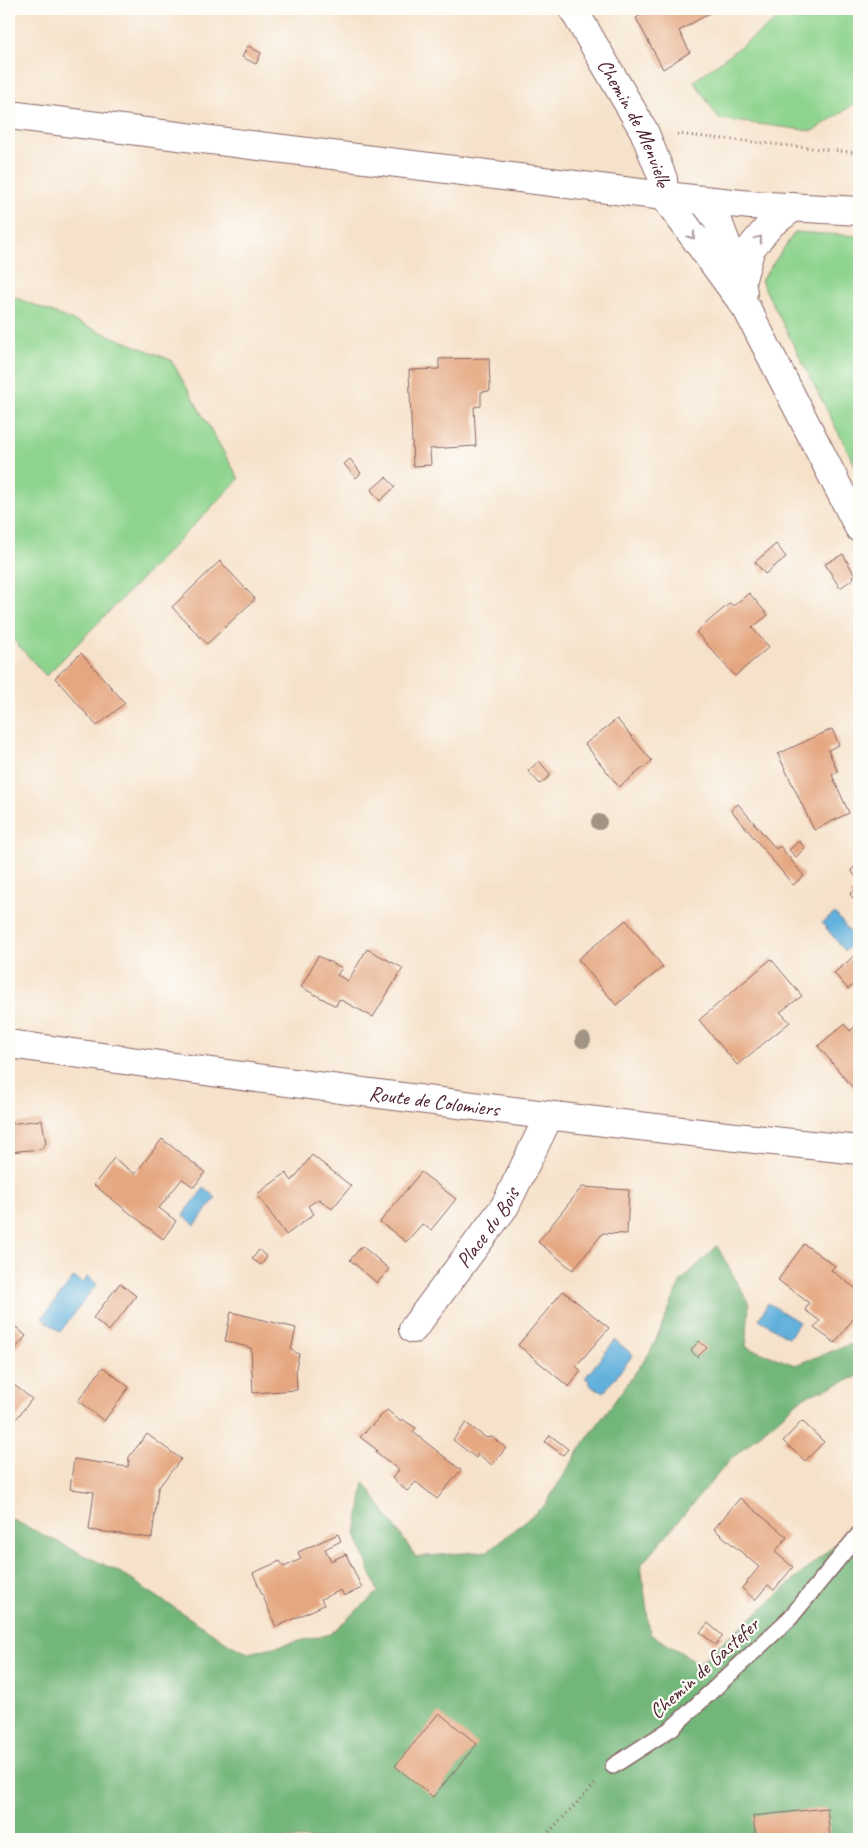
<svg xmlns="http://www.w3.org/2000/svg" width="868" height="1848" font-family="Caveat,sans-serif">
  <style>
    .green { fill: #8ed48e; stroke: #6c7a5c }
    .forest { fill: #72b679; stroke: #5e6a52 }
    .water { fill: #62b1dc; stroke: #566884 }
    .building { fill: #e5a781 }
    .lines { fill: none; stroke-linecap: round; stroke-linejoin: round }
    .service-casing { stroke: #866363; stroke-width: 18 }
    .minor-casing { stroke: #866363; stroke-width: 30 }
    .tertiary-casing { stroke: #866363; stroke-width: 30 }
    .secondary-casing { stroke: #866363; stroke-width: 30 }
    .path { stroke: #866363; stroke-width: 3; stroke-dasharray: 1 4; stroke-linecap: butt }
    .service { stroke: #fff; stroke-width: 15 }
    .minor { stroke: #fff; stroke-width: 28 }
    .tertiary { stroke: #fff; stroke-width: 28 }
    .secondary { stroke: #fff; stroke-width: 28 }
    .tree { fill: #a29484 }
    .oneway { stroke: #ae9aa0 }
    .labels { text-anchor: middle; stroke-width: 4.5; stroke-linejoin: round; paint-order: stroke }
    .street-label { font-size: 21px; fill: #4a1f2b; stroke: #fdfcf7 }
  </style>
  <rect width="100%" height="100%" fill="#fdfcf7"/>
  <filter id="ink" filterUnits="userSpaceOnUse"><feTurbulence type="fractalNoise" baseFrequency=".02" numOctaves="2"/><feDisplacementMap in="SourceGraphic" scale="10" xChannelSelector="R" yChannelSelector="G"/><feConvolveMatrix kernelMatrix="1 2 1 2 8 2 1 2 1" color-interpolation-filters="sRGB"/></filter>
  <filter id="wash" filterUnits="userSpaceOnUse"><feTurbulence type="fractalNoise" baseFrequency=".0096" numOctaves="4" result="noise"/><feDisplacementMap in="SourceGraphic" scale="20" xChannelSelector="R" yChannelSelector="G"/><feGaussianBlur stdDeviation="1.12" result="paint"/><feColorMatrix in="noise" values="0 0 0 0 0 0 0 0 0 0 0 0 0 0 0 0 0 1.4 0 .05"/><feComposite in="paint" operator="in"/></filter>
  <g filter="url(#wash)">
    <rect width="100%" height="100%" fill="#f6e2cb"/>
    <path class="green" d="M791 9H859V101L813 131 719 119 694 81Z
      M795 232 859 236V473L761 281Z
      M9 295 171 360 239 479 46 676 9 635Z"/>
    <path class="forest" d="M717 1246 749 1304 746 1347 795 1365 859 1341V1376L802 1398 729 1461 641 1565 650 1634 699 1663 846 1535 859 1520V1839H9V1518L121 1573 231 1645 248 1653 330 1634 378 1592 356 1535 364 1482 416 1557 488 1551 545 1505 586 1440 651 1351 681 1281Z"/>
    <path class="water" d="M835 913 857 941 845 951 822 923Z
      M204 1188 216 1198 195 1225 183 1215Z
      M88 1276 97 1284 60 1332 42 1318 74 1277 82 1283Z
      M768 1303 799 1322 789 1338 759 1319Z
      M615 1340 633 1355 604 1392C598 1387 590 1391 589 1380L585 1378Z"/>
    <g id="blocks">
      <path class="building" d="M652 9H712L713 11 679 31 690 52 663 69 636 18Z
        M248 46 261 53 256 64 242 57Z
        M489 358 490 391 481 392V406L474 407 476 446 430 449 431 465 413 466 409 370 439 369V359Z
        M350 459 361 473 356 478 344 464Z
        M386 477 395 487 380 501 371 490Z
        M776 544 786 557 765 574 755 562Z
        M843 554 854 574 853 579 840 588 825 564Z
        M220 561 255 599 207 644 172 607Z
        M749 593 768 615 752 628 769 647 735 676 696 632 730 603 733 606Z
        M81 653 125 703 97 726 55 678Z
        M617 719 652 761 619 787 585 744Z
        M832 729 839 745 828 750 838 772 832 775 849 813 814 830 778 754Z
        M539 761 551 775 540 784 528 771Z
        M738 804 776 849 780 846 804 876 793 885 731 810Z
        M799 841 805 848 796 857 789 850Z
        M859 864V882L851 870Z
        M859 887V906L850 894Z
        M626 920 663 967 616 1005 578 959Z
        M367 949 403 968 373 1017 339 999 336 1006 301 987 318 956 342 968 337 975 348 981Z
        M859 952V980L848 989 834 973Z
        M771 959 802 996 780 1012 790 1022 737 1065 699 1020Z
        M859 1023V1095L818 1046 844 1024 850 1031Z
        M42 1120 46 1143 41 1149 9 1152V1124Z
        M162 1139 205 1172 194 1187 182 1179 159 1208 176 1221 163 1239 94 1185 114 1158 135 1174Z
        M312 1155 351 1186 332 1209 319 1199 308 1206 314 1214 286 1235 257 1194 286 1173 292 1181Z
        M421 1172 456 1199 431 1230 422 1224 406 1242 380 1222Z
        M582 1187 629 1190 627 1234 603 1233 573 1270 538 1242Z
        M804 1244 835 1266 831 1270 859 1291V1311L835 1343 814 1328 820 1321 805 1310 809 1303 778 1280Z
        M362 1246 389 1269 377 1283 350 1260Z
        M259 1250 267 1257 261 1265 252 1259Z
        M120 1283 136 1296 109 1331 93 1318Z
        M563 1291 609 1328 576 1366 581 1371 569 1387 518 1345Z
        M231 1312 296 1328 291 1350 299 1354 296 1368 297 1390 253 1393 251 1348 225 1341Z
        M9 1321 26 1336 9 1356Z
        M699 1341 707 1348 697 1357 691 1350Z
        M103 1367 129 1387 104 1421 78 1401Z
        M9 1381 32 1399 9 1428Z
        M387 1410 400 1421 402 1419 416 1428 413 1432 461 1470 437 1499 416 1482 407 1491 392 1478 399 1470 376 1452 377 1450 360 1437Z
        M802 1421 824 1442 805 1461 783 1441Z
        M466 1423 486 1438 492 1437 506 1448 492 1465 478 1454 476 1458 453 1440Z
        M147 1434 181 1459 158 1488 152 1538 89 1530 94 1492 70 1489 74 1459 128 1467 129 1457Z
        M550 1435 568 1449 563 1455 545 1442Z
        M740 1498 787 1537 775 1552 793 1567 774 1590 768 1585 755 1600 742 1588 759 1567 714 1529Z
        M338 1534 341 1541 325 1549 331 1561 346 1554 362 1588 344 1596 341 1590 321 1599 324 1605 276 1627 253 1573 280 1561 284 1567 301 1559 298 1552Z
        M708 1623 723 1636 715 1645 700 1632Z
        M439 1713 477 1744 433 1797 395 1766Z
        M827 1808 830 1839H756L753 1816Z"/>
    </g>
  </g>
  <g filter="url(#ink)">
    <use href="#blocks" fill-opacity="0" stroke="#866363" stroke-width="1"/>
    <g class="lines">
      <defs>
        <path id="service" d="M613 1766 672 1728 790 1618 859 1534"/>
        <g id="minor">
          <path id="s1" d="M573 9 644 131 663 179 664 196 747 309 859 528"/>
          <path d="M703 200 717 219 741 282 743 293"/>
          <path d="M741 282 751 248 771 224 794 207"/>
          <path id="s2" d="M413 1329 505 1206 549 1116"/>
        </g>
        <g id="tertiary">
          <path id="s3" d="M9 1044C292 1084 575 1121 859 1150"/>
        </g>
        <path id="secondary" d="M9 115 664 196 751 205 859 211"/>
      </defs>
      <use href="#service" class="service-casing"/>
      <use href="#minor" class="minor-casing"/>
      <use href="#tertiary" class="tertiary-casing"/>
      <use href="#secondary" class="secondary-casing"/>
      <path class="path" d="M677 134 859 153
        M542 1839 597 1782"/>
      <use href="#service" class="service"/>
      <use href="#minor" class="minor"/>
      <use href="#tertiary" class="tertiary"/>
      <use href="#secondary" class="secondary"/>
    </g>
    <g class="tree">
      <circle cx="599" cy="822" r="8"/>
      <circle cx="583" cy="1040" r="8"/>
    </g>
    <defs><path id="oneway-chevron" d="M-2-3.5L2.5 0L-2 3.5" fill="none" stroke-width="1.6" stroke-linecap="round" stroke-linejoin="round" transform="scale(1.25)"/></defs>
    <g class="oneway">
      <use href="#oneway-chevron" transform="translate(692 236) rotate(54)"/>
      <use href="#oneway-chevron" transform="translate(759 239) rotate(-50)"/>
    </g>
  </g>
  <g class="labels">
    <g class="street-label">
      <text dy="7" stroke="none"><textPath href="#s1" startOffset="130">Chemin de Menvielle</textPath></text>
      <text dy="7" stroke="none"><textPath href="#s3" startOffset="429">Route de Colomiers</textPath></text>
      <text dy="7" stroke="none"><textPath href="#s2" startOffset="126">Place du Bois</textPath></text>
      <text transform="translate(704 1668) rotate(-42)" y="7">Chemin de Gastefer</text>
    </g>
  </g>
  <rect width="868" height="1848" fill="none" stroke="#fdfcf7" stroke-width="30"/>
</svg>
